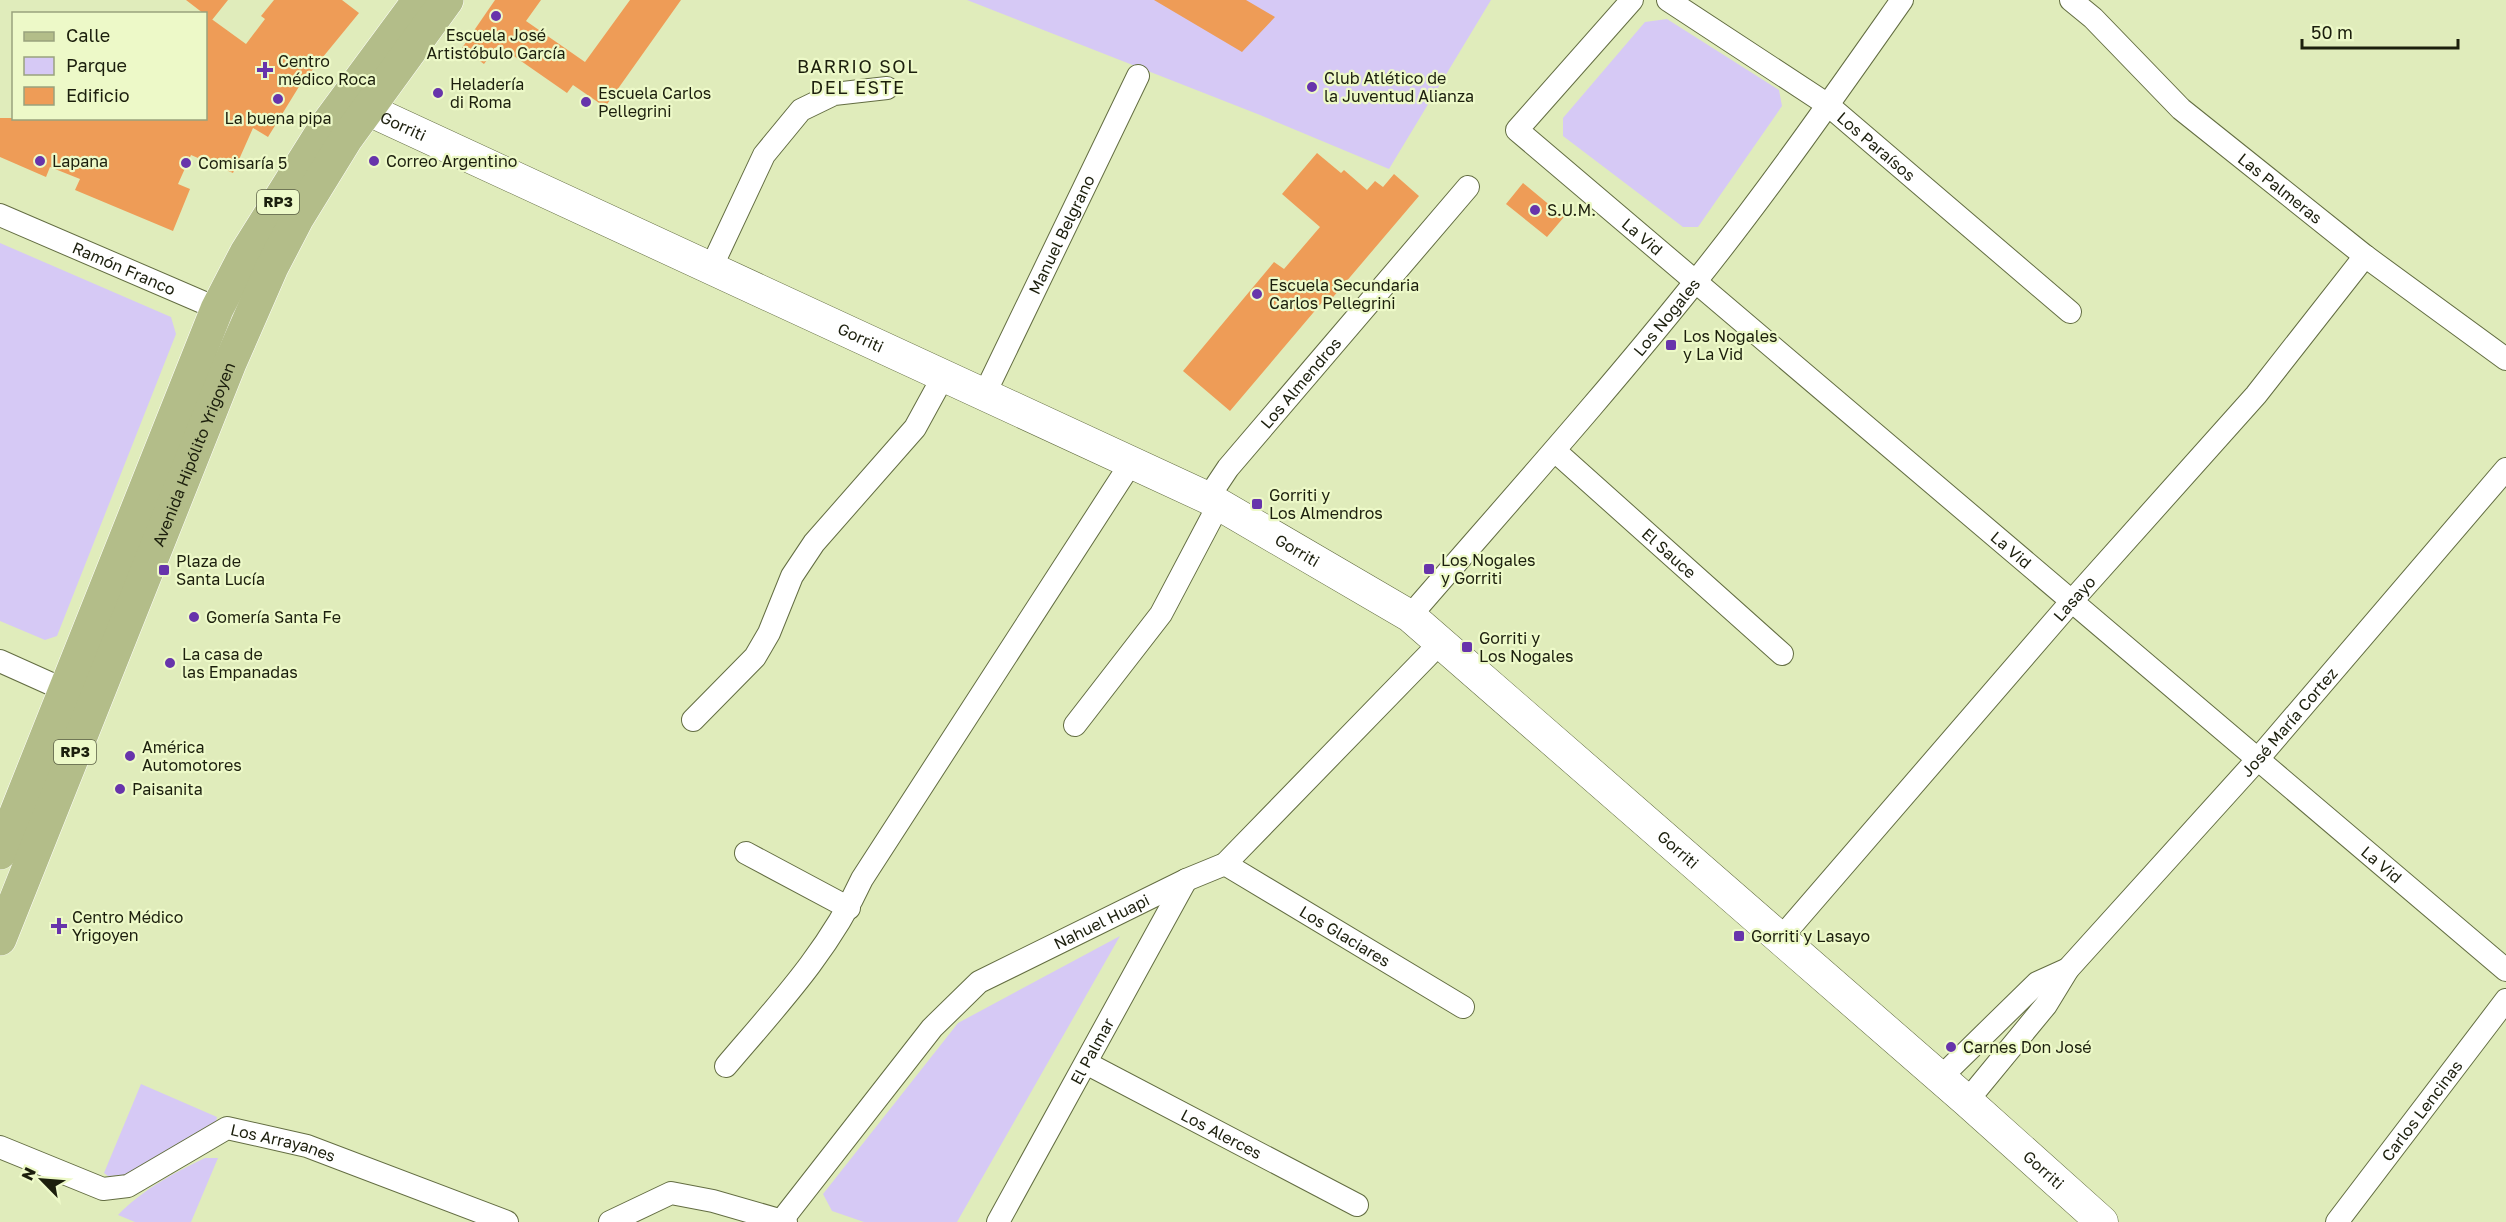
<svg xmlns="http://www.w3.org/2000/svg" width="2506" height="1222" font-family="'Golos Text',sans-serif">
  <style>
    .green { fill: #d6c9f5 }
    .building { fill: #ee9c57 }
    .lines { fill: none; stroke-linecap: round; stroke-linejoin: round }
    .street-casing { stroke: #636d42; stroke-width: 24 }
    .secondary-casing { stroke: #636d42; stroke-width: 33 }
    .primary-casing { stroke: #fff; stroke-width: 34 }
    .street { stroke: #fff; stroke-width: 22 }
    .secondary { stroke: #fff; stroke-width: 32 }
    .primary { stroke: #b3bd89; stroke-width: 33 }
    .poi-dot { fill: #6734ab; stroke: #edf9c8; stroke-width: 2 }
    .labels { text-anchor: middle; stroke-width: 4.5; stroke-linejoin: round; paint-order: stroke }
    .shield { fill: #edf9c8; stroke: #5b6045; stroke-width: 1.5 }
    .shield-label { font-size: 15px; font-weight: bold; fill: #1c1f0d }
    .poi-label { font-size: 16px; fill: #1c1f0d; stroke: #edf9c8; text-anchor: start }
    .street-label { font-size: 16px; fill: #1c1f0d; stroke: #edf9c8 }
    .neighbourhood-label { font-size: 18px; letter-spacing: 1.5px; fill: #1c1f0d; stroke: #edf9c8 }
  </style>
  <rect width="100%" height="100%" fill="#e0ecbb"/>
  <path class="green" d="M967 0H1491L1389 169 1260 115Z
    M1667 19 1779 90 1782 106 1698 227H1683L1563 136V118L1645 22Z
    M0 243 171 317 176 334 57 636 45 640 0 621Z
    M1120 936 957 1222H864L832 1211 823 1194 958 1023Z
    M141 1084 217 1117 214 1130 129 1175 108 1176 104 1173Z
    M205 1158H218L191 1222H135L118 1215C141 1191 175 1172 205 1158Z"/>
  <path class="building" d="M186 0H228L212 20Z
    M274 0H342L359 13 300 85 268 137 253 128 233 173 191 155 178 184 190 189 173 231 75 190 80 179 50 167 46 177 0 157V118H206V15L246 44 265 19 261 16Z
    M495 0H541L526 21 585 62 630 0H681L605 107 573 85 567 93 498 45 484 64 462 48Z
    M1154 0H1246L1275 17 1242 52Z
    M1317 153 1341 173 1344 170 1367 190 1375 181 1383 187 1394 174 1419 196 1328 303 1324 300 1230 411 1183 371 1274 262 1284 269 1320 227 1282 194Z
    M1523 183 1564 217 1547 237 1506 204Z"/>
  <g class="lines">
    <defs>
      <g id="street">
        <path id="s1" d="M1632 0 1517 130 2506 970"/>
        <path id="s2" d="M1668 0 1828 105 2070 312"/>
        <path id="s3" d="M2071 0 2093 18 2181 109 2365 256 2506 359"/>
        <path id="s4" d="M0 215 230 314"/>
        <path d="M711 268 764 155 801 110 834 94 887 88"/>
        <path id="s5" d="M985 393 1138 76"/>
        <path id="s6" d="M1555 451 1782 654"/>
        <path id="s7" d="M1208 498 1228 468 1468 187"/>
        <path id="s8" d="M1410 616C1506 505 1604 396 1696 281 1768 191 1835 95 1902 0"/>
        <path d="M0 661 78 696"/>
        <path d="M693 720 755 657 769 633 792 576 814 543 915 428 944 375"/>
        <path d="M1075 725 1161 614 1219 504"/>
        <path d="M746 853 849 908"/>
        <path id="s9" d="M1225 864 1463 1007"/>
        <path id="s10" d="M1780 939 2071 602 2256 395 2365 256"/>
        <path id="s11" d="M1086 1063 1357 1205"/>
        <path d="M726 1066C777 1006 829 951 862 879L1131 463"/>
        <path d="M1940 1078 2037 983 2068 969"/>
        <path id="s12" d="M1967 1101 2046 1005 2068 969 2257 760 2506 469"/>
        <path id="s13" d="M0 1147 103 1189 128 1186 227 1128 307 1146 507 1222"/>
        <path id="s14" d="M782 1220 932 1028 979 982 1186 880 1225 864 1440 643"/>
        <path d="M610 1222 671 1193 713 1201 786 1222"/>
        <path id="s15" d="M998 1222 1186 880"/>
        <path id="s16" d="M2337 1222 2506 1000"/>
      </g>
      <g id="secondary">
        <path id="s17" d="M347 100 1208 498 1410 616 1967 1101 2102 1222"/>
      </g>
      <g id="primary">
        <path d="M0 853 217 309 246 253 325 127 419 0"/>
        <path id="s18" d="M0 939 230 363 272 267 298 217 346 139 447 0"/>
      </g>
    </defs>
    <use href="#street" class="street-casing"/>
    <use href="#secondary" class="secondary-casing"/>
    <use href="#primary" class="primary-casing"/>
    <use href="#street" class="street"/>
    <use href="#secondary" class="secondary"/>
    <use href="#primary" class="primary"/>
  </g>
  <g class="poi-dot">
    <circle cx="496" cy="16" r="6"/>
    <path d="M262 61h6v6h6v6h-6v6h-6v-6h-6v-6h6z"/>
    <circle cx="1312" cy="87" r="6"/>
    <circle cx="438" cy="93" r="6"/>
    <circle cx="278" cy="99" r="6"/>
    <circle cx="586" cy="102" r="6"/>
    <circle cx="40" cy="161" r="6"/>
    <circle cx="374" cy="161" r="6"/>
    <circle cx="186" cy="163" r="6"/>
    <circle cx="1535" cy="210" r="6"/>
    <circle cx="1257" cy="294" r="6"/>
    <rect x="1665" y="339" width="12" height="12" rx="3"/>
    <rect x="1251" y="498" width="12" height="12" rx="3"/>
    <rect x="1423" y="563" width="12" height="12" rx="3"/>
    <rect x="158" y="564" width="12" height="12" rx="3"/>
    <circle cx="194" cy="617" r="6"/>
    <rect x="1461" y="641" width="12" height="12" rx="3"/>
    <circle cx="170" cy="663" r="6"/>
    <circle cx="130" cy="756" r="6"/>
    <circle cx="120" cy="789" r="6"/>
    <path d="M56 917h6v6h6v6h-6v6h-6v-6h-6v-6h6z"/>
    <rect x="1733" y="930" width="12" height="12" rx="3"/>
    <circle cx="1951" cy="1047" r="6"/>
  </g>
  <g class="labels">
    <g class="shield">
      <rect x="257" y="190" width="42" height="24" rx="4.5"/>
      <rect x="54" y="740" width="42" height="24" rx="4.5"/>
    </g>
    <g class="shield-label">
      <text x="278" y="207">RP3</text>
      <text x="75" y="757">RP3</text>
    </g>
    <g class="poi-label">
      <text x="496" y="41" text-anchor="middle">Escuela José<tspan x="496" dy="18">Artistóbulo García</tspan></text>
      <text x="278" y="67">Centro<tspan x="278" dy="18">médico Roca</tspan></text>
      <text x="1324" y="84">Club Atlético de<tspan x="1324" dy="18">la Juventud Alianza</tspan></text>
      <text x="450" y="90">Heladería<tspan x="450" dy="18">di Roma</tspan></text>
      <text x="598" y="99">Escuela Carlos<tspan x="598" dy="18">Pellegrini</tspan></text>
      <text x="278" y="124" text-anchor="middle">La buena pipa</text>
      <text x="52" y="167">Lapana</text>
      <text x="386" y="167">Correo Argentino</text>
      <text x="198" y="169">Comisaría 5</text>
      <text x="1547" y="216">S.U.M.</text>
      <text x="1269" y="291">Escuela Secundaria<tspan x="1269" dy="18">Carlos Pellegrini</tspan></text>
      <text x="1683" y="342">Los Nogales<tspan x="1683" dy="18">y La Vid</tspan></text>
      <text x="1269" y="501">Gorriti y<tspan x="1269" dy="18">Los Almendros</tspan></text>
      <text x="1441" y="566">Los Nogales<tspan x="1441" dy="18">y Gorriti</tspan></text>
      <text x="176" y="567">Plaza de<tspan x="176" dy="18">Santa Lucía</tspan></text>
      <text x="206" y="623">Gomería Santa Fe</text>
      <text x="1479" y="644">Gorriti y<tspan x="1479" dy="18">Los Nogales</tspan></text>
      <text x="182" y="660">La casa de<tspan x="182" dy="18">las Empanadas</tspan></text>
      <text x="142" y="753">América<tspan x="142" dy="18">Automotores</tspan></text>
      <text x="132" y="795">Paisanita</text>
      <text x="72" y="923">Centro Médico<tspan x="72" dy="18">Yrigoyen</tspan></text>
      <text x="1751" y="942">Gorriti y Lasayo</text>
      <text x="1963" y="1053">Carnes Don José</text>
    </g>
    <g class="street-label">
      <text dy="6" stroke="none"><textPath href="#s17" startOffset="62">Gorriti</textPath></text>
      <text dy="6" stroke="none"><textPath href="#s2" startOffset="255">Los Paraísos</textPath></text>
      <text dy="6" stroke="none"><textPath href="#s3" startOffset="282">Las Palmeras</textPath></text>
      <text dy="6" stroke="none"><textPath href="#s5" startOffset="176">Manuel Belgrano</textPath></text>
      <text dy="6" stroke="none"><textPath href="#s1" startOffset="338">La Vid</textPath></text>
      <text dy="6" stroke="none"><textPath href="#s4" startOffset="135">Ramón Franco</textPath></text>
      <text dy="6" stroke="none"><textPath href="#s8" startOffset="394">Los Nogales</textPath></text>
      <text dy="6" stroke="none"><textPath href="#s17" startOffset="566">Gorriti</textPath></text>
      <text dy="6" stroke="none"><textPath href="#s7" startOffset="148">Los Almendros</textPath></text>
      <text dy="6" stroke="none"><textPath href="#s18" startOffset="522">Avenida Hipólito Yrigoyen</textPath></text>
      <text dy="6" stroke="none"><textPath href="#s17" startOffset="1052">Gorriti</textPath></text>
      <text dy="6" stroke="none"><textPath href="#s1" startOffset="822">La Vid</textPath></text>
      <text dy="6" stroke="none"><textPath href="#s6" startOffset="153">El Sauce</textPath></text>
      <text dy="6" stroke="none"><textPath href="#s10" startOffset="450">Lasayo</textPath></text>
      <text dy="6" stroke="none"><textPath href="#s12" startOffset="498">José María Cortez</textPath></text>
      <text dy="6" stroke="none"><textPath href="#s17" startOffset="1538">Gorriti</textPath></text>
      <text dy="6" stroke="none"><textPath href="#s1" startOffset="1308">La Vid</textPath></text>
      <text dy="6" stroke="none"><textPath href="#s14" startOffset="446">Nahuel Huapi</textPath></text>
      <text dy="6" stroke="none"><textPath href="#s9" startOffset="140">Los Glaciares</textPath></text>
      <text dy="6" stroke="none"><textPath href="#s15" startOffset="195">El Palmar</textPath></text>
      <text dy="6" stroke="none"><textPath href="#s16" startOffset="140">Carlos Lencinas</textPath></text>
      <text dy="6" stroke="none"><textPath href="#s11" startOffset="153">Los Alerces</textPath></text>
      <text dy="6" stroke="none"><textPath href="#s13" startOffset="309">Los Arrayanes</textPath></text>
      <text dy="6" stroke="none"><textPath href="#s17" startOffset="2024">Gorriti</textPath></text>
    </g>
    <g class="neighbourhood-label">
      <text x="858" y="73">BARRIO SOL<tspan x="858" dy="21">DEL ESTE</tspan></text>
    </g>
  </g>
  <rect x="12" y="12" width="195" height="108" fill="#edf9c8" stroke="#99a27d" stroke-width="1.5"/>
  <rect x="24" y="32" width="30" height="9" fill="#b3bd89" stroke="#99a27d" stroke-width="1.5"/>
  <text x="66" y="42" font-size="18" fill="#1c1f0d">Calle</text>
  <rect x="24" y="57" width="30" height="18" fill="#d6c9f5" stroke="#99a27d" stroke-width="1.5"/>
  <text x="66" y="72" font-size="18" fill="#1c1f0d">Parque</text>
  <rect x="24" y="87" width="30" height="18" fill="#ee9c57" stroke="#99a27d" stroke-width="1.5"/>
  <text x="66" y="102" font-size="18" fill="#1c1f0d">Edificio</text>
  <g transform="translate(42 1180) rotate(295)" stroke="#edf9c8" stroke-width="4.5" paint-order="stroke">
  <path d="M0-4.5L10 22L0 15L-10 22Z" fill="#1c1f0d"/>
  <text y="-9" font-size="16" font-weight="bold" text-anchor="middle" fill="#1c1f0d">N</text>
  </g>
  <path d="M2302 39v9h156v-9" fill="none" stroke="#1c1f0d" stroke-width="3"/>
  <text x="2311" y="39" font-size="18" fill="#1c1f0d" stroke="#edf9c8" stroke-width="4.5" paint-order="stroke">50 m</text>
</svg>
